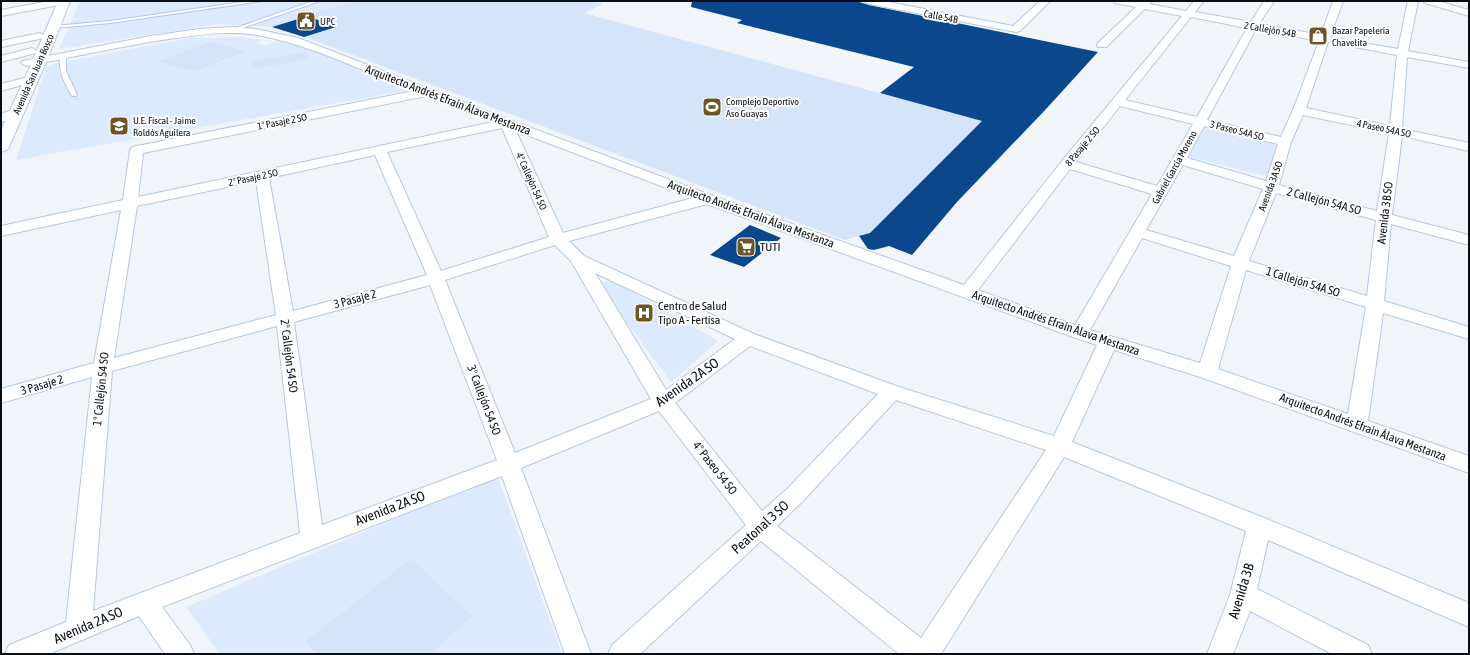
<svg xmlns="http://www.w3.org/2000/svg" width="1470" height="655" font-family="'Asap Condensed',sans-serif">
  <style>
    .built { fill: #dceafe }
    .green { fill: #d4e4f9 }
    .building { fill: #0a478d }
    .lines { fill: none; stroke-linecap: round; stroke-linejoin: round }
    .lane-casing { stroke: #b5c8e2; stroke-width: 2 }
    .street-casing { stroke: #b5c8e2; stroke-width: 2 }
    .secondary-casing { stroke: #b5c8e2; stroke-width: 2 }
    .lane { fill: #fff; fill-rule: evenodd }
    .street { fill: #fff; fill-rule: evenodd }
    .secondary { fill: #fff; fill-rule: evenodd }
    .labels { text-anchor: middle; stroke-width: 4; stroke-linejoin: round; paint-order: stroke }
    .far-street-label { font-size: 10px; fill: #070e16; stroke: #fff }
    .far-poi-label { font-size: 10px; fill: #070e16; stroke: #fff; text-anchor: start }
    .street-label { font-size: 12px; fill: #070e16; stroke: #fff }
    .poi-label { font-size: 12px; fill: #070e16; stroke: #fff; text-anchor: start }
    .near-street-label { font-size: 14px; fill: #070e16; stroke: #fff }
  </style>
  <rect width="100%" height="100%" fill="#f1f5fa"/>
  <path class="built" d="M80 1H356L271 27 218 24 59 49Z
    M241 37 263 40 256 44 268 45 276 41 300 45 407 88 405 91 16 160 46 67 52 64 189 38Z
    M1205 124 1280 142 1269 177 1189 157Z
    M612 280 718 341 671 382 598 284Z
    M497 475 562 654H220L186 607Z"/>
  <path class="green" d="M356 1H589L603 4 584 13 982 121 870 233 845 240 305 37 337 27 308 15Z
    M210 42 246 51 223 60 187 52 221 61 196 71 158 62Z
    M306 52 308 59 253 69 252 61Z
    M411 559 472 616 430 654H316L306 641Z"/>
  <path class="building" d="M692 1H856L869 5 1098 52 1047 108 957 202 912 255 889 246 874 250 868 249 859 236 870 233 982 121 880 93 914 67 737 23 742 20 691 7Z
    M308 16 336 27 304 37 272 27Z
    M750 225 781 238 744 267 710 255Z"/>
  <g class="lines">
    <defs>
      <path id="lane" d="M250 1H262L110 23 54 28 52 27 54 26 110 21Z
        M313 1H320L234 31 230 30Z
        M63 54 66 56V71L77 95 76 96H72C65 84 58 71 60 56Z"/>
      <path id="street" d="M49 1H69L64 4 1 16V10Z
        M864 1H883L1013 26 1040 1H1050L1020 31 1016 32 869 4Z
        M1113 1 1140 2 1152 1 1149 4 1186 11 1194 1H1204L1195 12 1251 22 1264 1H1274L1259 24 1321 35 1333 1H1343L1330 37 1398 49 1408 1H1418L1408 51 1469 62V68L1407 57 1402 129 1469 143V151L1402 136 1392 215 1469 235V245L1391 224 1384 301 1469 327V339L1383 313 1368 421 1469 456V473L1200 377 1114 350 1072 442 1267 519 1469 603V627L1268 540 1257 589 1368 645 1372 654H1332L1250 611 1233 654H1207L1230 595 1246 531 1064 457 941 654H899L761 541 640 654H608L612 645 746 525 659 411 521 468 591 654H565L502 476 162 607 190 645 194 654H165L139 616 49 654H5L9 645 66 622 92 377 1 403V389L94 363 121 210 1 236V226L123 200 130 150 132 147 414 91C363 71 312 45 257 35 228 30 198 35 169 39 121 46 74 57 26 66L21 63 22 61 151 36 199 29 232 27 256 29 298 38 510 120 713 196 964 285 1062 161 1182 16 1145 9 1106 47H1098L1097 45 1098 43 1136 7 1115 3ZM1191 17 1247 28 1197 117 1125 100ZM1256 29 1319 41 1293 110 1281 137 1207 120ZM1328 42 1397 55 1390 126 1306 108ZM426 96 493 122 138 197 143 153ZM1120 106 1193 124 1157 186 1076 162ZM1303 115 1389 133 1377 211 1279 185 1291 142ZM1204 126 1278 144 1266 181 1187 158ZM502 128 549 237 441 271 387 152ZM516 131 693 198 563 233ZM375 155 427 275 293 311 269 178ZM1183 165 1263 189 1234 256 1146 230ZM1070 169 1152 194 1075 325 978 290ZM256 181 276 315 114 358 137 206ZM1276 193 1376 220 1367 296 1249 261ZM707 204 1073 337 1097 345 1054 436 899 387 754 334 584 256 569 241ZM1142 238 1231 266 1200 363 1090 330ZM555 245 571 261 651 399 515 453 445 280ZM1246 270 1366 307 1348 414 1218 369ZM595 273 735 339 666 390ZM430 285 497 460 322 525 294 322ZM277 326 300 533 93 611 112 371ZM750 346 878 394 787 489 762 511 675 403ZM896 400 1046 450 921 638 777 526 803 501Z
        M1423 1H1438L1469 10V16L1425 3Z
        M40 33 45 36 44 38 1 47V41Z
        M32 48 37 51 36 53 1 62V56Z
        M32 76 36 77 38 79 36 81 1 91V84Z
        M17 108 21 109 23 112 21 115 1 122V114Z"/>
      <path id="secondary" d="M58 1H70L47 60 9 147 7 150 1 152V130L33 60Z"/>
    </defs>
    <use href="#lane" class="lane-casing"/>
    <use href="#street" class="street-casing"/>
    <use href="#secondary" class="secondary-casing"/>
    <use href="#lane" class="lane"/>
    <use href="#street" class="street"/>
    <use href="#secondary" class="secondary"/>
  </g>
  <defs>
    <symbol id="civic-square" viewBox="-11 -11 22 22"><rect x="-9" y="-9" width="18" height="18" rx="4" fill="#6e5526" stroke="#fff"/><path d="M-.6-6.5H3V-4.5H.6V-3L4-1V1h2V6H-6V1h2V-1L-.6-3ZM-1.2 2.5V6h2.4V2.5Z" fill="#fff"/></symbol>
    <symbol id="shop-square" viewBox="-11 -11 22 22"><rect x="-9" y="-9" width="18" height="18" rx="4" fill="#6e5526" stroke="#fff"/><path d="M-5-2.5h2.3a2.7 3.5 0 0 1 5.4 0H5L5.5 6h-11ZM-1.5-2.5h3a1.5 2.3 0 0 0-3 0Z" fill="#fff"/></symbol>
    <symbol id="stadium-square" viewBox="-11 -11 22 22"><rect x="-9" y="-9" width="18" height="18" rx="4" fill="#6e5526" stroke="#fff"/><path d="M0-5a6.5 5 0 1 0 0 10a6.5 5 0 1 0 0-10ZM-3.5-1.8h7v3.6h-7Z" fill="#fff"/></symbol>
    <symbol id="school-square" viewBox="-11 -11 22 22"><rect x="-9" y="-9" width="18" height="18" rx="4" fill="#6e5526" stroke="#fff"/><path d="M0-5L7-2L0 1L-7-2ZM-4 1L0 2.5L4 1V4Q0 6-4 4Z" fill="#fff"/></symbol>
    <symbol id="supermarket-square" viewBox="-11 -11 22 22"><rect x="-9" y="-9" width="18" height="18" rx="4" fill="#6e5526" stroke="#fff"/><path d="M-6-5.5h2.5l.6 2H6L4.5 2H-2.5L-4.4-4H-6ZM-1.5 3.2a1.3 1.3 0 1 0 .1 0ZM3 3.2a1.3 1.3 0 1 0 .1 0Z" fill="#fff"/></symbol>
    <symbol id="hospital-square" viewBox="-11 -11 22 22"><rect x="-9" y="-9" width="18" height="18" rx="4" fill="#6e5526" stroke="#fff"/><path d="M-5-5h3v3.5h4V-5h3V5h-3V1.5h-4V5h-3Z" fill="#fff"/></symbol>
  </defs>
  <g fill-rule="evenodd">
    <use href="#civic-square" x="295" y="10" width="22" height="22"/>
    <use href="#shop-square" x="1307" y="25" width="22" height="22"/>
    <use href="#stadium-square" x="701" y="96" width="22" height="22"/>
    <use href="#school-square" x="108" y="115" width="22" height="22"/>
    <use href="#supermarket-square" x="735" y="236" width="22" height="22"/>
    <use href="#hospital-square" x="633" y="302" width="22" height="22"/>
  </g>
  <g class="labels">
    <g class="far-street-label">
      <text transform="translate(941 16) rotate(11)" y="4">Calle 54B</text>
      <text transform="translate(1270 29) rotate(10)" y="4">2 Callejón 54B</text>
      <text transform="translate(33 74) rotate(-66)" y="4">Avenida San Juan Bosco</text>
      <text transform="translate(282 121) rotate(-11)" y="4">1º Pasaje 2 SO</text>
      <text transform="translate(1384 128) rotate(12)" y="4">4 Paseo 54A SO</text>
      <text transform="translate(1237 130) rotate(14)" y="4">3 Paseo 54A SO</text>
      <text transform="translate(1082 146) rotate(-50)" y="4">8 Pasaje 2 SO</text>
      <text transform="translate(1174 167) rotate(-61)" y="4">Gabriel García Moreno</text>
      <text transform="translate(253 177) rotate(-12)" y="4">2º Pasaje 2 SO</text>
      <text transform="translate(532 181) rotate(66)" y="4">4º Callejón 54 SO</text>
      <text transform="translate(1270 186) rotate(-70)" y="4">Avenida 3A SO</text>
    </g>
    <g class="far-poi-label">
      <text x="320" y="25">UPC</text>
      <text x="1332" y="34">Bazar Papelería<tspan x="1332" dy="12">Chavelita</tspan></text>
      <text x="726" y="105">Complejo Deportivo<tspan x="726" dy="12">Aso Guayas</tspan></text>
      <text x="133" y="124">U.E. Fiscal - Jaime<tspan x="133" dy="12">Roldós Aguilera</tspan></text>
    </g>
    <g class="street-label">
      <text transform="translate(448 100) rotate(21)" y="4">Arquitecto Andrés Efraín Álava Mestanza</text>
      <text transform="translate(1324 201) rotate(15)" y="4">2 Callejón 54A SO</text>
      <text transform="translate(1385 213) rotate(-83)" y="4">Avenida 3B SO</text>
      <text transform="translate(751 214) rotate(20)" y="4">Arquitecto Andrés Efraín Álava Mestanza</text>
      <text transform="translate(1303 282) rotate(17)" y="4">1 Callejón 54A SO</text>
      <text transform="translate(355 299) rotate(-15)" y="4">3 Pasaje 2</text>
      <text transform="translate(1056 323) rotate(19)" y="4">Arquitecto Andrés Efraín Álava Mestanza</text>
      <text transform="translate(289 356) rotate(83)" y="4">2º Callejón 54 SO</text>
      <text transform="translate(42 385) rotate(-16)" y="4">3 Pasaje 2</text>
      <text transform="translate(101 389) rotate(-84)" y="4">1º Callejón 54 SO</text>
      <text transform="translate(484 400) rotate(69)" y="4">3º Callejón 54 SO</text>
      <text transform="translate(1363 427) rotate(20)" y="4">Arquitecto Andrés Efraín Álava Mestanza</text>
      <text transform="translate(715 468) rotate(52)" y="4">4º Paseo 54 SO</text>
    </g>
    <g class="poi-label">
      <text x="760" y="251">TUTI</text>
      <text x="658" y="310">Centro de Salud<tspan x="658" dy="14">Tipo A - Fertisa</tspan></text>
    </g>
    <g class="near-street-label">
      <text transform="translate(687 382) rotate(-35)" y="5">Avenida 2A SO</text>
      <text transform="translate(390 508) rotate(-21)" y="5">Avenida 2A SO</text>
      <text transform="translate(760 527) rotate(-42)" y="5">Peatonal 3 SO</text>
      <text transform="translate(1241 591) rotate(-73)" y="5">Avenida 3B</text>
      <text transform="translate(88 625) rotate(-23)" y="5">Avenida 2A SO</text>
    </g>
  </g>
  <rect width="1470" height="655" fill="none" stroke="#070e16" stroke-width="4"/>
</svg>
